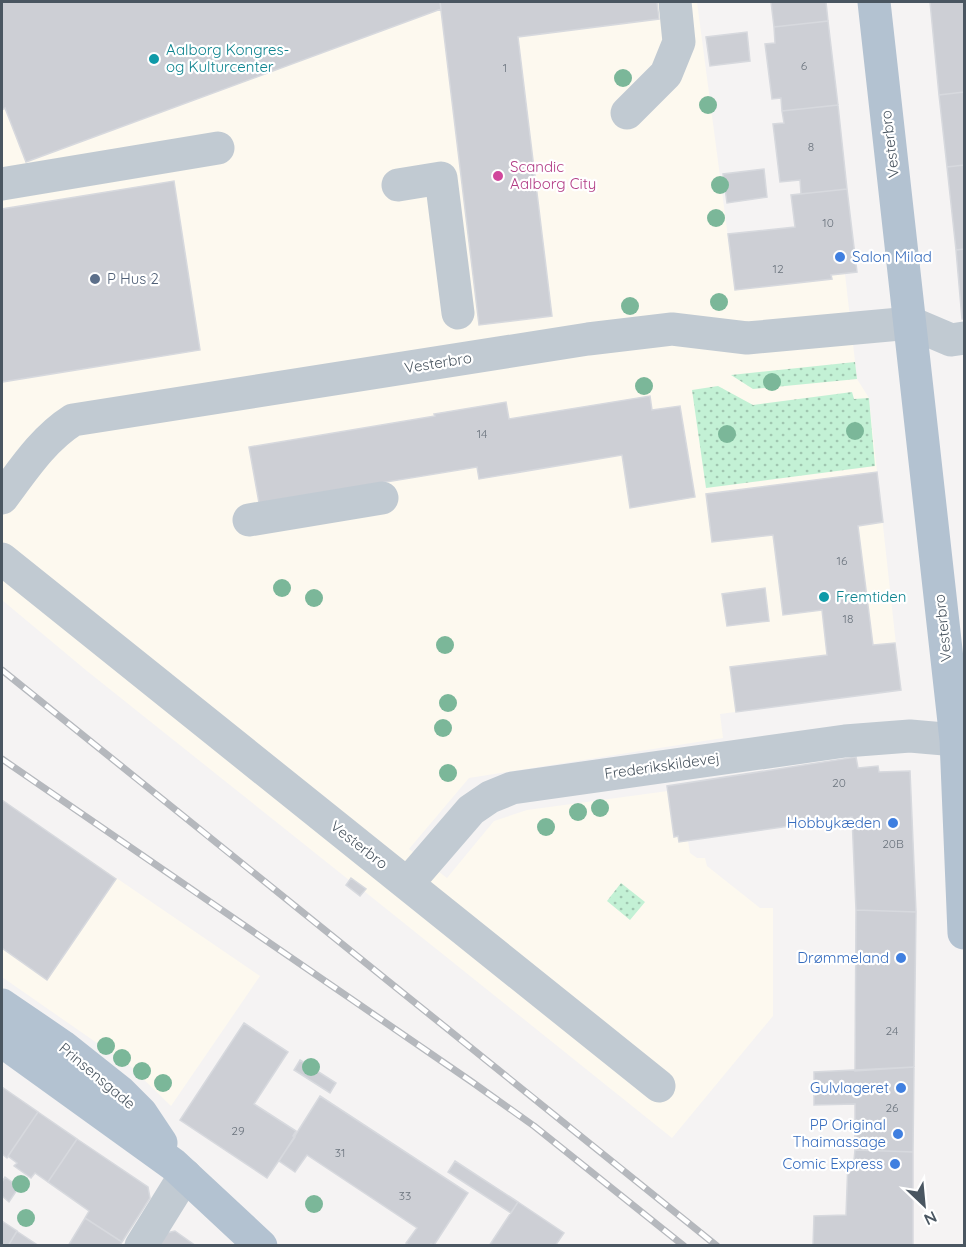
<svg xmlns="http://www.w3.org/2000/svg" width="966" height="1247" font-family="Quicksand,sans-serif">
  <style>
    .commercial { fill: #fdf9ef }
    .green { fill: url(#green-dots) }
    .building { fill: #cdcfd5; stroke: #d7d9de; stroke-width: 1.5 }
    .lines { fill: none; stroke-linecap: round; stroke-linejoin: round }
    .minor { stroke: #c1cad2; stroke-width: 33 }
    .major { stroke: #b3c2d1; stroke-width: 33 }
    .rail-casing { stroke: #b5b8bd; stroke-width: 7 }
    .rail { stroke: #fff; stroke-width: 4.5; stroke-dasharray: 14; stroke-linecap: butt }
    .tree { fill: #7bb799 }
    .culture-dot { fill: #0f9aa8; stroke: #fff; stroke-width: 2 }
    .hotel-dot { fill: #d1479c; stroke: #fff; stroke-width: 2 }
    .shop-dot { fill: #3f7fe0; stroke: #fff; stroke-width: 2 }
    .service-dot { fill: #5c6f8a; stroke: #fff; stroke-width: 2 }
    .labels { text-anchor: middle; stroke-width: 4.5; stroke-linejoin: round; paint-order: stroke }
    .number-label { font-size: 12px; fill: #6b747e }
    .culture-label { font-size: 15px; fill: #0d838f; stroke: #fff; text-anchor: start }
    .street-label { font-size: 15px; fill: #4a5661; stroke: #fff }
    .hotel-label { font-size: 15px; fill: #b23c85; stroke: #fff; text-anchor: start }
    .shop-label { font-size: 15px; fill: #366cbe; stroke: #fff; text-anchor: end }
    .service-label { font-size: 15px; fill: #4e5e75; stroke: #fff; text-anchor: start }
  </style>
  <defs>
    <pattern id="green-dots" width="8" height="8" patternUnits="userSpaceOnUse" patternTransform="scale(1.5)"><rect width="8" height="8" fill="#c3f1d5"/><path d="M2 2h.1M6 6h.1" fill="none" stroke="#a0c6b0" stroke-width="1.8" stroke-linecap="round"/></pattern>
  </defs>
  <rect width="100%" height="100%" fill="#f5f3f3"/>
  <path class="commercial" d="M2 2H697L735 290 819 280 832 278 831 275 845 274 857 379 869 398 901 690 720 714 723 738 469 778 409 849 447 878 494 821 527 810 668 791 674 837 678 836 680 842 688 841 690 853 697 858H705L707 866 760 908H773V1016L672 1138 364 891 365 888 352 878 349 880 87 671 2 600Z
    M2 800 260 976 171 1106 130 1066 2 977Z"/>
  <path class="green" d="M855 362 857 379 753 389 731 375Z
    M718 386 753 405 852 392 854 399 869 398 875 466 706 488 692 390Z
    M621 883 645 902 630 920 607 901Z"/>
  <path class="building" d="M2 2H440L441 9 26 162 5 108 2 110Z
    M440 2H657L659 19 518 37 552 316 479 325Z
    M771 2H826L828 21 774 27Z
    M930 2H964V92L939 95Z
    M828 21 838 105 782 111 781 98 772 99 765 44 775 43 774 27Z
    M747 32 750 61 710 66 706 37Z
    M964 92V165L947 167 939 95Z
    M838 105 847 189 801 194 800 180 780 182 773 124 784 123 782 111Z
    M964 165V249L956 250 947 167Z
    M764 169 767 197 727 203 723 174Z
    M174 181 200 350 2 382V209Z
    M847 189 857 272 831 275 832 279 735 290 728 234 795 227 791 195Z
    M964 249V319H962L956 250Z
    M650 396 652 410 680 406 695 497 630 508 622 455 479 479 477 467 259 503 249 447 435 416 434 414 506 402 509 419Z
    M877 472 883 522 858 526 873 645 895 643 901 690 736 712 730 667 827 655 822 610 783 615 773 535 712 542 706 494Z
    M765 588 769 621 727 626 722 594Z
    M856 757 858 768 878 766 879 772 910 771 916 912 856 910 852 817 679 842 678 836 674 837 667 786Z
    M2 800 116 879 47 980 2 948Z
    M351 878 366 889 360 896 346 885Z
    M856 910 916 912 914 1067 855 1071Z
    M244 1023 288 1052 254 1104 296 1131 293 1136 295 1137 267 1178 180 1120Z
    M300 1060 336 1083 330 1093 294 1070Z
    M914 1067 913 1152 855 1150V1104L814 1105V1072Z
    M2 1087 38 1112 7 1158 2 1154Z
    M320 1096 468 1193 434 1245 431 1244 430 1246H410L406 1243 417 1228 307 1155 295 1172 279 1161Z
    M38 1112 77 1139 48 1182 35 1173 31 1178 14 1166 17 1163 8 1156Z
    M77 1139 148 1187 150 1198 122 1242 85 1218 89 1211 48 1182Z
    M855 1150 913 1152V1246H813L814 1216 846 1215 848 1161 854 1160Z
    M455 1161 518 1202 511 1213 448 1172Z
    M5 1177 19 1187 9 1202 2 1196V1182Z
    M518 1202 564 1233 555 1246H489Z
    M85 1218 122 1242 119 1246H68Z
    M2 1221 17 1231 8 1246H2Z
    M17 1231 18 1232 39 1246H8Z
    M175 1231 196 1246H158L166 1233Z"/>
  <g class="lines">
    <path class="minor" d="M627 113 666 74 679 42 675 2
      M2 184 218 148
      M398 185 441 178 458 313
      M2 498C23 470 43 439 73 420L588 339 672 329 747 338 911 323 951 340 964 338
      M249 520 382 498
      M2 559 659 1086
      M408 883 471 810 490 797 512 788 845 741 910 736 956 740
      M141 1246 185 1175"/>
    <path class="major" d="M874 2 956 740 964 933
      M2 1005 62 1046 120 1092 141 1113 161 1143
      M2 1041 174 1165 261 1246"/>
    <defs>
      <path id="rail" d="M2 670 717 1246
        M2 759 472 1082 534 1126 684 1246"/>
    </defs>
    <use href="#rail" class="rail-casing"/>
    <use href="#rail" class="rail"/>
  </g>
  <g class="tree">
    <circle cx="623" cy="78" r="9"/>
    <circle cx="708" cy="105" r="9"/>
    <circle cx="720" cy="185" r="9"/>
    <circle cx="716" cy="218" r="9"/>
    <circle cx="719" cy="302" r="9"/>
    <circle cx="630" cy="306" r="9"/>
    <circle cx="772" cy="382" r="9"/>
    <circle cx="644" cy="386" r="9"/>
    <circle cx="855" cy="431" r="9"/>
    <circle cx="727" cy="434" r="9"/>
    <circle cx="282" cy="588" r="9"/>
    <circle cx="314" cy="598" r="9"/>
    <circle cx="445" cy="645" r="9"/>
    <circle cx="448" cy="703" r="9"/>
    <circle cx="443" cy="728" r="9"/>
    <circle cx="448" cy="773" r="9"/>
    <circle cx="600" cy="808" r="9"/>
    <circle cx="578" cy="812" r="9"/>
    <circle cx="546" cy="827" r="9"/>
    <circle cx="106" cy="1046" r="9"/>
    <circle cx="122" cy="1058" r="9"/>
    <circle cx="311" cy="1067" r="9"/>
    <circle cx="142" cy="1071" r="9"/>
    <circle cx="163" cy="1083" r="9"/>
    <circle cx="21" cy="1184" r="9"/>
    <circle cx="314" cy="1204" r="9"/>
    <circle cx="26" cy="1218" r="9"/>
  </g>
  <g class="culture-dot">
    <circle cx="154" cy="59" r="6"/>
    <circle cx="824" cy="597" r="6"/>
  </g>
  <circle class="hotel-dot" cx="498" cy="176" r="6"/>
  <g class="shop-dot">
    <circle cx="840" cy="257" r="6"/>
    <circle cx="893" cy="823" r="6"/>
    <circle cx="901" cy="958" r="6"/>
    <circle cx="901" cy="1088" r="6"/>
    <circle cx="898" cy="1134" r="6"/>
    <circle cx="895" cy="1164" r="6"/>
  </g>
  <circle class="service-dot" cx="95" cy="279" r="6"/>
  <g class="labels">
    <g class="number-label">
      <text x="804" y="70">6</text>
      <text x="505" y="72">1</text>
      <text x="811" y="151">8</text>
      <text x="828" y="227">10</text>
      <text x="778" y="273">12</text>
      <text x="482" y="438">14</text>
      <text x="842" y="565">16</text>
      <text x="848" y="623">18</text>
      <text x="839" y="787">20</text>
      <text x="893" y="848">20B</text>
      <text x="892" y="1035">24</text>
      <text x="892" y="1112">26</text>
      <text x="238" y="1135">29</text>
      <text x="340" y="1157">31</text>
      <text x="405" y="1200">33</text>
    </g>
    <g class="culture-label">
      <text x="166" y="55">Aalborg Kongres-<tspan x="166" dy="17">og Kulturcenter</tspan></text>
      <text x="836" y="602">Fremtiden</text>
    </g>
    <g class="street-label">
      <text transform="translate(890 144) rotate(-97)" y="5">Vesterbro</text>
      <text transform="translate(438 363) rotate(-9)" y="5">Vesterbro</text>
      <text transform="translate(943 628) rotate(-96)" y="5">Vesterbro</text>
      <text transform="translate(662 766) rotate(-8)" y="5">Frederikskildevej</text>
      <text transform="translate(359 845) rotate(38)" y="5">Vesterbro</text>
      <text transform="translate(97 1076) rotate(40)" y="5">Prinsensgade</text>
    </g>
    <g class="hotel-label">
      <text x="510" y="172">Scandic<tspan x="510" dy="17">Aalborg City</tspan></text>
    </g>
    <g class="shop-label">
      <text x="852" y="262" text-anchor="start">Salon Milad</text>
      <text x="881" y="828">Hobbykæden</text>
      <text x="889" y="963">Drømmeland</text>
      <text x="889" y="1093">Gulvlageret</text>
      <text x="886" y="1130">PP Original<tspan x="886" dy="17">Thaimassage</tspan></text>
      <text x="883" y="1169">Comic Express</text>
    </g>
    <g class="service-label">
      <text x="107" y="284">P Hus 2</text>
    </g>
  </g>
  <rect width="966" height="1247" fill="none" stroke="#4a5661" stroke-width="6"/>
  <g transform="translate(924 1205) rotate(154)" stroke="#ffffff" stroke-width="4.5" paint-order="stroke">
  <path d="M0-4.5L10 22L0 15L-10 22Z" fill="#4a5661"/>
  <text y="-9" font-size="16" font-weight="bold" text-anchor="middle" fill="#4a5661">N</text>
  </g>
</svg>
